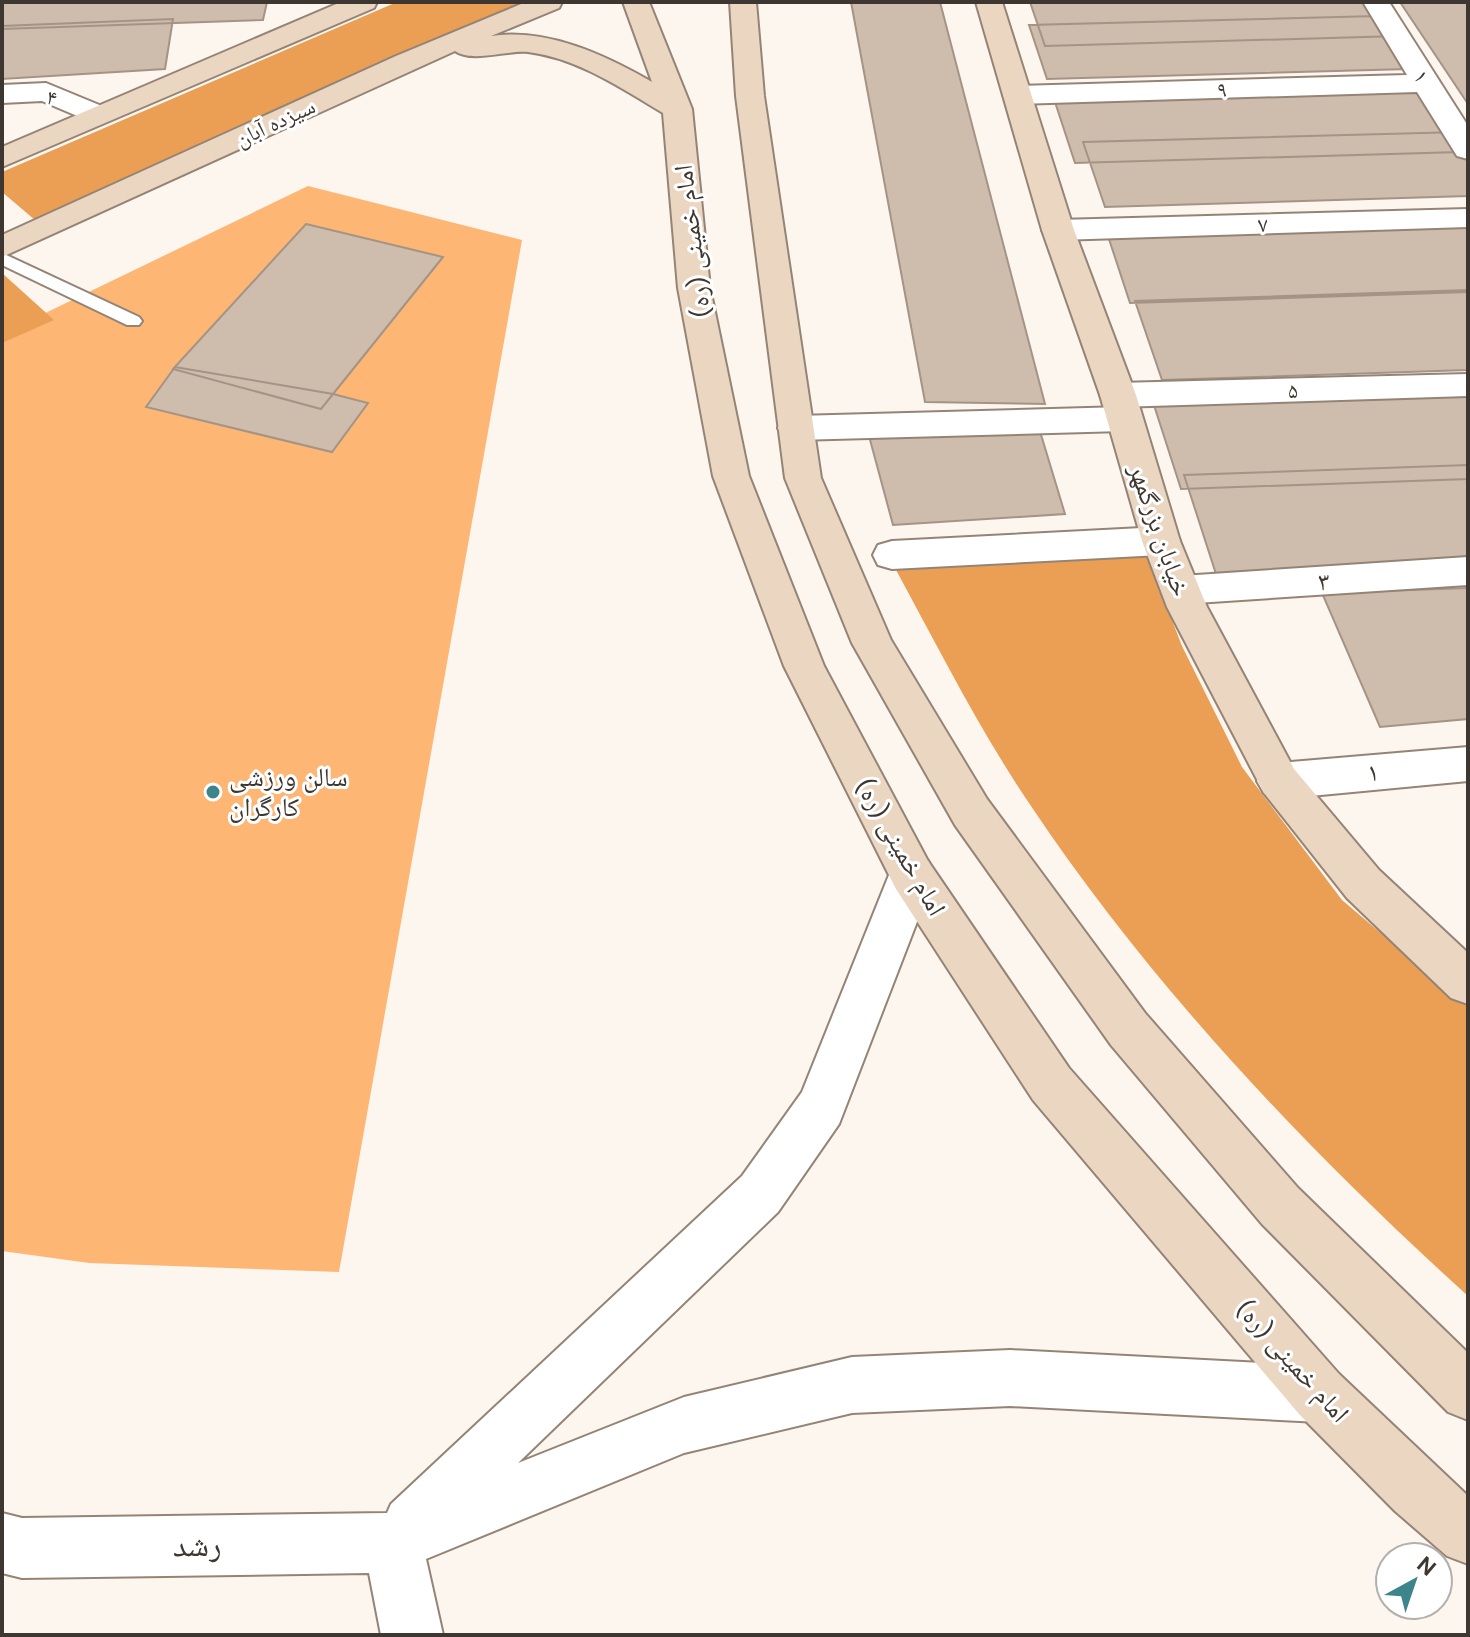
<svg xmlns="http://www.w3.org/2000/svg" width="1470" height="1637" font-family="'DM Sans','Noto Naskh Arabic',sans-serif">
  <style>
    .green { fill: #fdb673 }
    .forest { fill: #eb9f54 }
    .building { fill: #cebcad; stroke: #a49486; stroke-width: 2 }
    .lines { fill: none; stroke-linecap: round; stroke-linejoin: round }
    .service-casing { stroke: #948476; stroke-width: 4 }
    .minor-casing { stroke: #948476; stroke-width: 4 }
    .secondary-casing { stroke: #948476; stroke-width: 4 }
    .service { fill: #fff; fill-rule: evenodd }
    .minor { fill: #fff; fill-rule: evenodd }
    .secondary { fill: #ebd6c1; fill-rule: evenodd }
    .poi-dot { fill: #3d858a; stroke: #fff; stroke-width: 3 }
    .labels { text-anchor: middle; stroke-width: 6; stroke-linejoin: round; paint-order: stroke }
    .far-street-label { font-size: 22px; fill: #3e3731; stroke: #fff }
    .street-label { font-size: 26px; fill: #3e3731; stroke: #fff }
    .poi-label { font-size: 26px; fill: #3e3731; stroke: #fff; text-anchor: start }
    .near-street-label { font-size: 32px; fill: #3e3731; stroke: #fff }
  </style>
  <rect width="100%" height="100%" fill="#fdf6ef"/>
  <path class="green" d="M308 186 522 240 339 1272 89 1263 2 1251V334Z"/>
  <path class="forest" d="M397 2H522L35 220 2 192V172Z
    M2 273 54 320 2 343Z
    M1147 556 1182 646 1242 767 1342 900 1468 1007V1296C1307 1150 1152 987 1031 806 980 731 939 649 896 570Z"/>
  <path class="building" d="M2 2H267L263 20 2 29Z
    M851 2H940L1045 404 925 402Z
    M1030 2H1377L1398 36 1045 46Z
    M1400 2H1468V104Z
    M1377 16 1409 69 1047 79 1029 25Z
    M173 19 165 69 2 79V26Z
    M1423 92 1459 152 1075 163 1055 102Z
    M1461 132 1468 143V196L1105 207 1083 142Z
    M1468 219V292L1130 303 1106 230Z
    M306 224 443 257 321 409 173 369Z
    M1468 290V370L1162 380 1135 301Z
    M175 367 333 394 368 403 332 452 146 407Z
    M1468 388V479L1181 489 1152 399Z
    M1039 428 1065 514 893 525 869 436Z
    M1468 465V565L1216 574 1184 475Z
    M1468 588V719L1380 727 1322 593Z"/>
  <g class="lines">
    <defs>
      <path id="service" d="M2 253 139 317 142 321 139 325H127L2 265Z"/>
      <path id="minor" d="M1363 2H1389L1468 126V159L1457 156 1417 92 1017 104 1007 101 1003 95 1007 89 1017 86 1407 75Z
        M46 83 109 109 114 115 109 121H89L42 101 2 103V85Z
        M1468 209V227L1058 240 1047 237 1042 230 1047 223 1058 220Z
        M1468 374V396L1118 407 1106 403 1100 395 1106 387 1118 383Z
        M1123 407 1136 411 1141 419 1136 427 1123 431 796 440 783 437 778 428 783 419 796 416Z
        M1161 527 1175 531 1180 541 1175 551 1161 555 892 569 878 565 873 555 878 545 892 541Z
        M1468 557V585L1181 604 1167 600 1161 590 1167 580 1181 576Z
        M1468 747V781L1279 799 1264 793 1257 781 1264 769 1279 763Z
        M912 856 928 861 935 875 839 1124 778 1212 518 1463 684 1397 852 1357 1010 1350 1319 1366 1339 1374 1347 1394 1339 1414 1319 1422 1010 1406 852 1413 684 1453 426 1559 443 1635H381L369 1573 22 1578 2 1573V1513L22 1518 387 1513 391 1504 742 1176 802 1092 889 875 896 861Z"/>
      <path id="secondary" d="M341 2H377L374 8 2 167V147Z
        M526 2H562L559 8 491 36C548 28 605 55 652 82L623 2H649L692 109 710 288 749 476 824 666 928 861 1069 1068 1339 1374 1468 1496V1564L1447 1556 1395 1511 1299 1414 1033 1100 896 889 784 666 713 476 678 288 663 113C621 88 577 58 528 52 507 50 472 63 455 51L2 257V235L396 56Z
        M730 2H756L764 96 821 478 891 640 987 799 1145 1013 1298 1188 1468 1353V1420L1448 1412 1262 1224 1111 1045 955 825 852 643 785 478 736 96Z
        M976 2H1002L1074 230 1136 395 1180 541 1207 607 1294 769 1379 870 1468 953V1004L1451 998 1347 898 1264 793 1167 607 1142 541 1100 395 1042 230Z"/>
    </defs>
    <use href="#service" class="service-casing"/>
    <use href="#minor" class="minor-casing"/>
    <use href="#secondary" class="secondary-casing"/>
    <use href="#service" class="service"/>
    <use href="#minor" class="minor"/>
    <use href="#secondary" class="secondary"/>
  </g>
  <circle class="poi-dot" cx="213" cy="792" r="8"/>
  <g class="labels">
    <g class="far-street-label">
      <text transform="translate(1422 76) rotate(58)" y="8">۱</text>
      <text transform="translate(1222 89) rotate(-2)" y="8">۹</text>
      <text transform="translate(52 97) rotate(16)" y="8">۴</text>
      <text transform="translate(275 122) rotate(-25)" y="8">سیزده آبان</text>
      <text transform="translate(1263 224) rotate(-2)" y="8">۷</text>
      <text transform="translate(1293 390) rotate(-2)" y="8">۵</text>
    </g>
    <g class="street-label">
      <text transform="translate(692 241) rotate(-97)" y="9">امام خمینی (ره)</text>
      <text transform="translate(1160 530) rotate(71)" y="9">خیابان بزرگمهر</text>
      <text transform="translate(1324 581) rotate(-4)" y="9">۳</text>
      <text transform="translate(1373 772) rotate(-5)" y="9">۱</text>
      <text transform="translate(901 847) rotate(60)" y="9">امام خمینی (ره)</text>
      <text transform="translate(1293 1361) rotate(48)" y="9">امام خمینی (ره)</text>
    </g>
    <g class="poi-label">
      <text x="229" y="786">سالن ورزشی<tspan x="229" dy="30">کارگران</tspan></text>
    </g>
    <g class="near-street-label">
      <text transform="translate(197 1545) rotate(-1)" y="11">رشد</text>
    </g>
  </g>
  <rect width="1470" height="1637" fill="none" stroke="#3e3731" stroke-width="8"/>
  <g transform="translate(1414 1581) rotate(40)"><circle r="38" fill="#ffffff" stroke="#b2afad" stroke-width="2"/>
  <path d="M0-6L14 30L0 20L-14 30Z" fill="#3d858a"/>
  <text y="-12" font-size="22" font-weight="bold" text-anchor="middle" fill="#3e3731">N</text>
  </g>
</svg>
